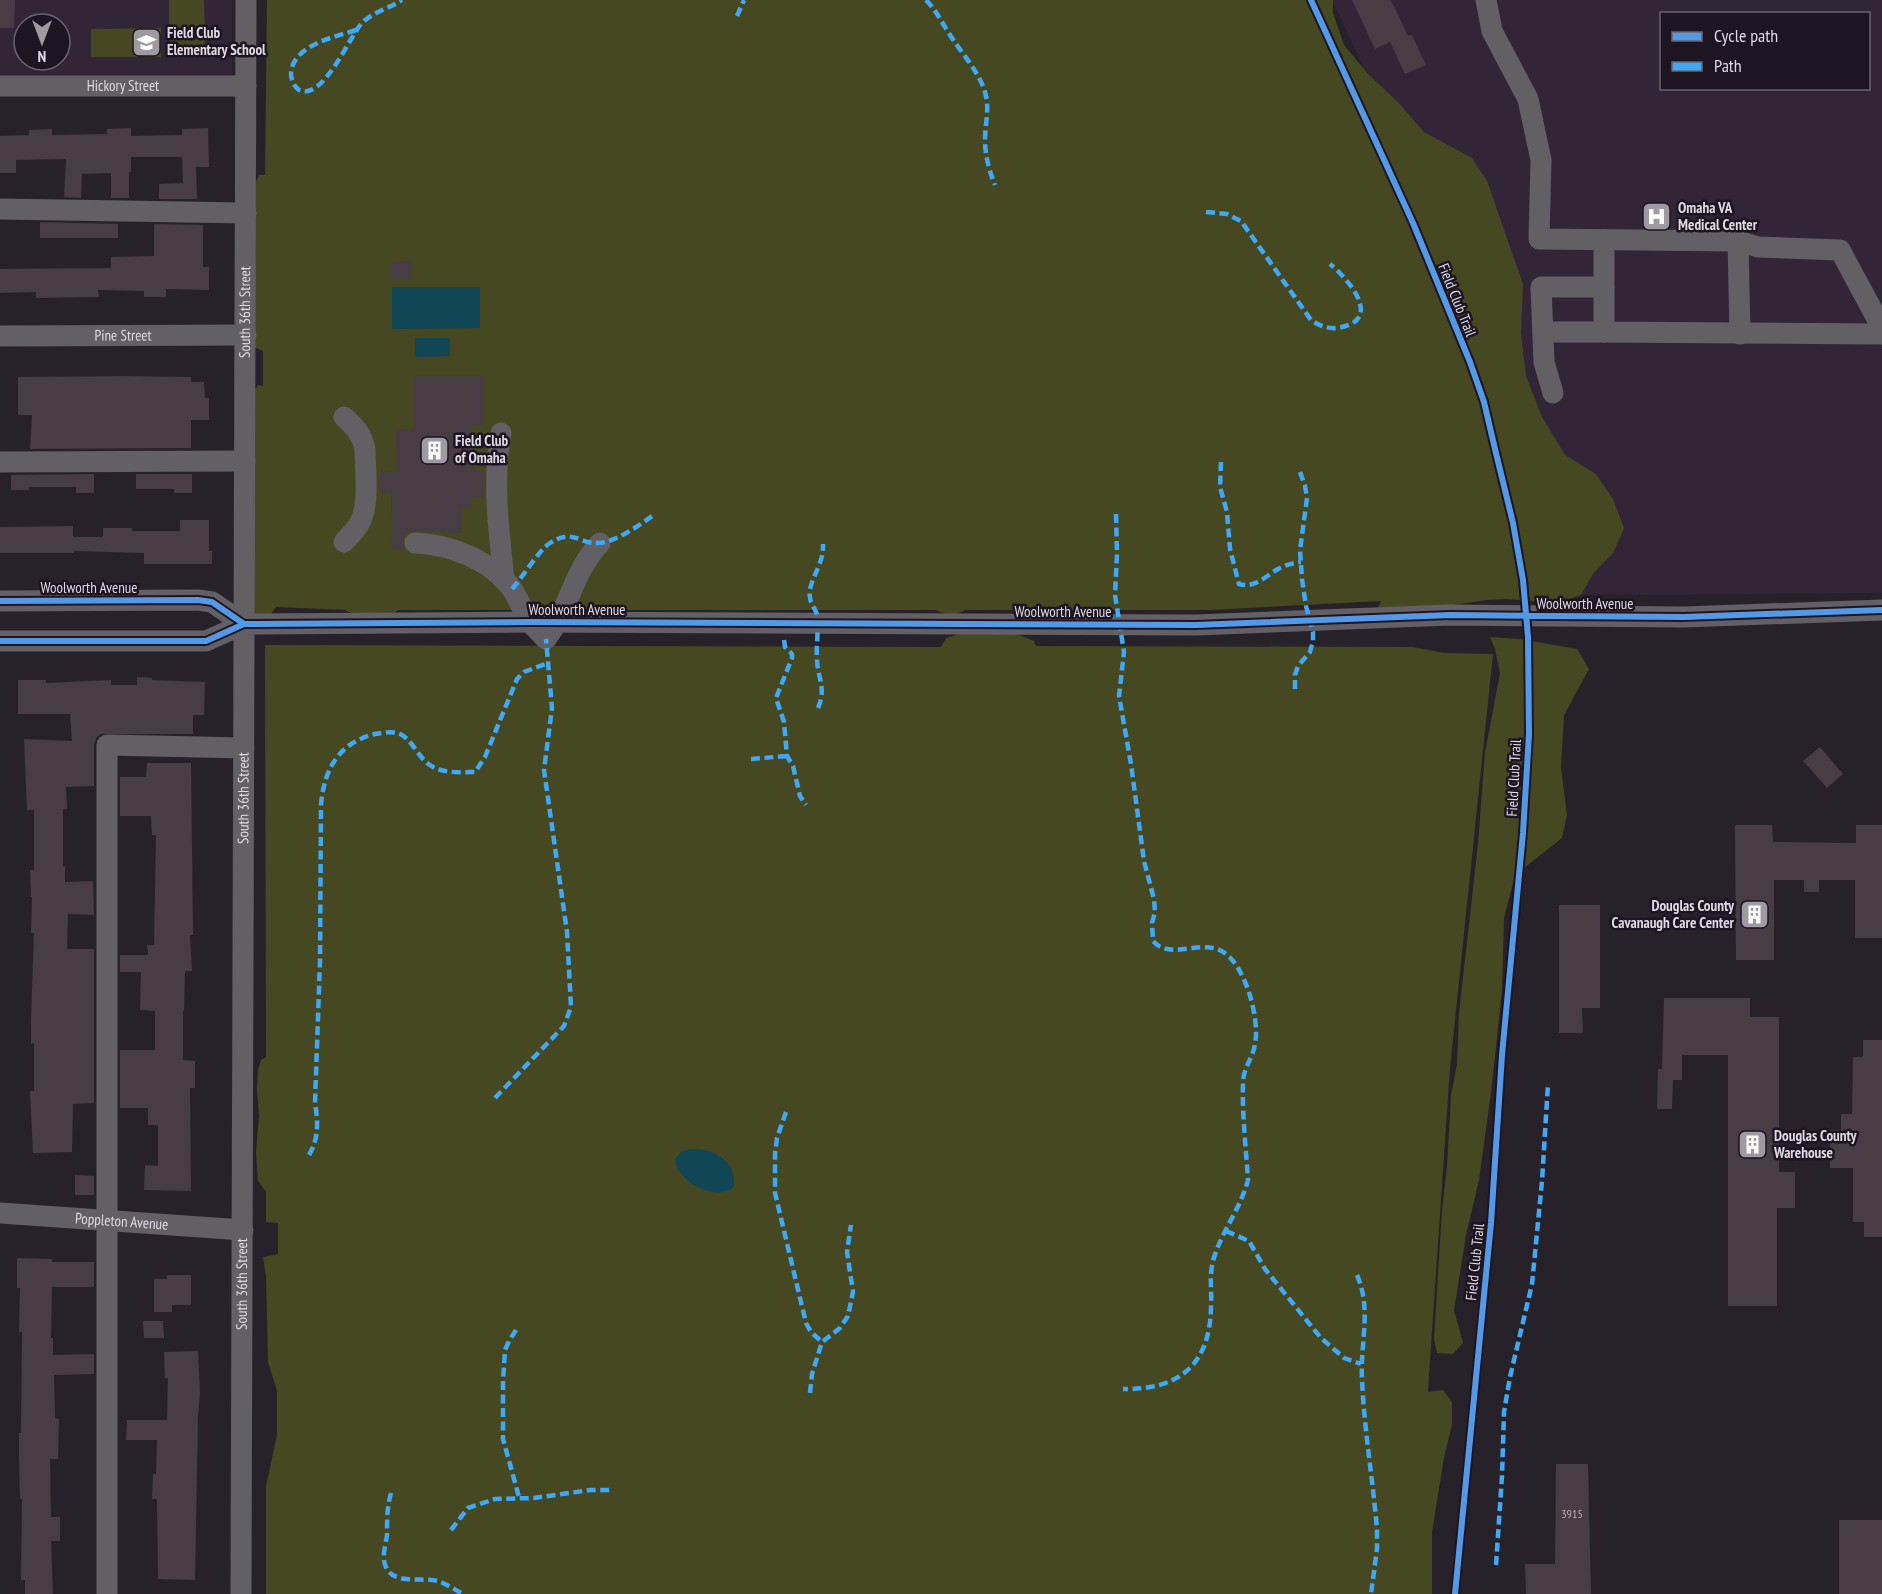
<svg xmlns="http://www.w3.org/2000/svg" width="1882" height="1594" font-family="'PT Sans Narrow',sans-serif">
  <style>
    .built { fill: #322538; fill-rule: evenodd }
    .green { fill: #464821 }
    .water { fill: #114657 }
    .building { fill: #483c45 }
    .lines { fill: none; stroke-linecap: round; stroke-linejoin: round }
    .minor { stroke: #626064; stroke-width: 21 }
    .quiet { stroke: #3fa9f5; stroke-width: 4.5; stroke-dasharray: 9 4.5; stroke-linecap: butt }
    .cycleway-casing { stroke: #1e1523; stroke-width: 10 }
    .cycleway { stroke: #5399e6; stroke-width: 6 }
    .labels { text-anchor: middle; stroke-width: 5; stroke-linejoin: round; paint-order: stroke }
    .number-label { font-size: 12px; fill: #b9b2bc }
    .poi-label { font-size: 15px; font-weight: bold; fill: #dfd9e3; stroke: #1e1523; text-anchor: start }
    .street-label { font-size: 15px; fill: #dfd9e3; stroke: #1e1523 }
  </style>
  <rect width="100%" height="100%" fill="#27222a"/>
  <path class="built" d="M0 0H232V76L0 77ZM24 24H60V60H24Z
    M1332 0H1882V593L1583 595 1551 545 1492 345ZM1662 14H1868V88H1662Z"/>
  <path class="green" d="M169 0H204L205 47H169Z
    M267 0H1333V13L1344 45 1368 74 1398 102 1424 132 1472 158 1487 181 1523 284 1521 333 1526 376 1542 417 1565 455 1596 474 1613 499 1624 528 1613 553 1593 574 1581 595 1564 601 1546 602 1506 599 1487 600 1433 608H1378L1381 601 1210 610H965C957 616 944 615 936 610H398L391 616 355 615 345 610 276 607 271 614 258 616 248 609 250 397 258 385 263 386V351L251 346 255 184 259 175H265Z
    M161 28V57H91V29Z
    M966 632 1016 634 1034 641 1036 646 1413 647 1444 653 1493 654 1450 1068 1429 1375 1428 1392 1443 1390 1452 1402V1424L1444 1458 1432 1532V1594H266V1486L277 1435V1391L268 1362 266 1276 263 1257 278 1254V1223L266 1222V1192L258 1181 256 1153 259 1116 257 1089 258 1070 261 1060 266 1057 265 645 941 647 946 638Z
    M1490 637 1520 639 1577 649 1589 669 1564 715 1561 767 1567 815 1562 838 1515 875 1504 918 1502 991 1491 1093 1479 1180 1466 1235 1454 1310 1463 1343 1453 1354 1437 1353 1434 1339 1442 1210 1447 1167 1451 1095 1457 1064 1459 1013 1478 844 1485 753 1500 673 1495 649Z"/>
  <path class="water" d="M392 287H480V328L392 329Z
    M415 338H450V356L415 357Z
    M690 1149C713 1148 737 1160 734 1187 716 1203 677 1181 675 1160L681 1152Z"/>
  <path class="building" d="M0 0H15L14 28H0Z
    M1352 0H1391L1408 36 1412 35 1426 65 1405 74 1390 42 1375 49Z
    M131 128V136L182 135V129L208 128 209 167H196L197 199H159V184L183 183 182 157H131V172H129V198H111V173L82 174 81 198 64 197 66 159 16 160V173H0V136L29 135V130L52 129V135L107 134V129Z
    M40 222 118 224V238H40Z
    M154 224 203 225V267H209V290L166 289V297H144V291L98 290 99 297 36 298V292L0 293V269L111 268V257L154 256Z
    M412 261V280H391V262Z
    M414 375H484V426H472V470H484V498H472V508H462V533L410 531 405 535 402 541 404 549H392L391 494H379V471H397L396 429H414Z
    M124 376 191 377V382H204L205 398H209V420H191V448L30 449 32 415H18V377Z
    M94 474V493H76V487H29V490H11V475Z
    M136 474H192V493H174V489H136Z
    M180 520H209V551H212V564H144V553L74 551V553H0V527L73 526V537H103V528H132V531H180Z
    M137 677 152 678V680L205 682 204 715H193V734H101L96 738 94 745V786L66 787 67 809H63V867L65 866V882L93 881 94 915 68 914 67 949H94V1103L73 1104 72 1152 33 1153 30 1091H34V1043L31 1044V1018L34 933H31L32 897H31L30 870H34V810H27L24 739 72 741 70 714H18V680H46V683L111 680V685H137Z
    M1820 747 1843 774 1827 788 1803 761Z
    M147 763H191L193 935H190L192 971H185L184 1011H183V1060L195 1061V1088H190L191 1191 144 1190 145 1165 158 1166V1125H148V1108H120V1050H155V1011L140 1010 141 972H120V955H148L147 945H154L156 835H152L151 816H120V777H146Z
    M1735 825H1772L1773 842 1856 843V825H1882V938H1855V880H1819V892H1804V880H1774V960H1736Z
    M1559 905H1600V1008H1582L1583 1033H1559Z
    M1664 998H1750V1017H1779V1172H1795V1208H1777V1306H1728V1055H1682V1080H1673L1672 1109H1657L1658 1069H1662Z
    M1863 1040H1882V1237H1864V1222H1853V1168H1830V1130H1841V1114H1852L1853 1057H1863Z
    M75 1175 94 1176V1195H75Z
    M17 1258 52 1259V1262H94V1287H52L51 1338H53V1355L94 1354V1374L54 1375 55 1418 59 1419 58 1459H50L51 1517H60V1541H51L53 1594H25V1580H21L22 1499H20L19 1457V1433H21L22 1332H19L20 1288H17Z
    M167 1275H191V1305H172V1312H154V1279H167Z
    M143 1321H163L164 1338H144Z
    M198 1351 200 1393 198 1416 195 1580 158 1579 157 1499H152L153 1474H156L157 1440H126L127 1420H167L168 1378H165L164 1352Z
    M1556 1464H1588L1591 1594H1526L1525 1564H1555Z
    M1839 1520H1882V1594H1839Z"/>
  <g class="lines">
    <g class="minor">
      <path d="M1486 0 1492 31 1528 99 1541 160 1539 239 1738 241 1758 247 1840 250 1882 328"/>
      <path id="s1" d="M0 86H246"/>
      <path d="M0 209 246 213"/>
      <path d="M1604 240V332L1882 334"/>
      <path d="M1738 241 1740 334"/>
      <path d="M1543 332H1604"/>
      <path id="s2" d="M0 336 246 335"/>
      <path d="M1553 393 1544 362 1541 287H1604"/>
      <path d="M501 433C492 481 499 532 504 580"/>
      <path d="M0 462 245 461"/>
      <path d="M344 542C349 536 355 531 359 524 370 507 365 469 365 449 362 434 355 427 344 417"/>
      <path d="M415 543C449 544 491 560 512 589 519 599 523 612 530 622 535 628 541 634 546 639 570 608 572 573 600 543"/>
      <path d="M0 601 198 600 212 602 244 624"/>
      <path d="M0 641H206L244 624 530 622 1196 625 1450 615 1684 617 1882 610"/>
      <path id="s3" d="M0 1213 243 1230"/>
      <path d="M107 1594V745L244 748"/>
      <path id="s4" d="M241 1594 246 0"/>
    </g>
    <path class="quiet" d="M926 0C937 11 943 25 952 38 965 58 985 78 987 103 988 115 985 127 985 140 985 155 989 170 995 185
      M737 16 744 0
      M356 30C335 37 292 45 291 74 291 79 294 87 299 90 323 102 350 35 362 23 373 12 390 8 402 0
      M1206 212 1227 214 1241 221 1311 320C1321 327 1331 330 1342 327 1383 318 1347 278 1330 264
      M1221 462 1220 487 1227 512 1230 549 1239 584C1254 589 1266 576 1278 569 1285 565 1293 563 1301 562
      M1116 514 1117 554 1115 595 1124 652 1119 696 1131 764 1144 861 1154 899 1155 912 1152 923 1153 941C1172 962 1204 936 1226 954 1246 969 1260 1019 1255 1044 1253 1058 1243 1068 1243 1083 1242 1115 1246 1148 1248 1180 1241 1208 1221 1232 1213 1261 1209 1276 1212 1292 1211 1307 1210 1365 1179 1390 1123 1389
      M512 589C523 577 538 551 550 543 573 528 579 544 598 543 615 543 641 524 655 514
      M784 640 785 647 792 654V658L776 698 784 722 787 756 793 766 800 796 806 805
      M1295 689V675L1298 666 1310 652 1313 641V632L1306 606 1302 579 1300 550 1307 498 1305 486 1300 472
      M818 708C827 687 817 678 817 658 816 644 819 629 817 615 816 609 811 605 810 598 807 581 824 567 823 544
      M751 759 787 756
      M495 1098 564 1026 571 1007 567 932 544 770 552 708 546 639
      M786 1112 777 1138 775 1154V1193L806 1323 811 1332 822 1342
      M309 1155C319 1138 318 1122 315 1103L320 961 321 805C324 770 338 743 375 734 382 733 390 731 398 733 412 738 418 758 430 765 442 774 461 772 475 772L485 757 517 679 524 672 548 663
      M1226 1231 1249 1241 1265 1269 1321 1338 1344 1358 1361 1364
      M1357 1275C1372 1309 1360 1343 1362 1379 1364 1429 1373 1480 1377 1530V1549L1371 1594
      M516 1330 509 1341 505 1350 503 1381V1439L519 1497
      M810 1393 812 1374 822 1342 840 1328 848 1316 853 1292 847 1252 851 1225
      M391 1493C387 1507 387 1520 387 1535 386 1545 381 1557 386 1567 393 1585 423 1577 438 1581 447 1584 455 1590 463 1594
      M451 1530 468 1508 495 1499 534 1498 590 1490H612
      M1496 1565 1502 1476 1504 1412 1510 1377 1532 1284 1542 1181 1548 1084"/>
    <defs>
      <path id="cycleway" d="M1311 0 1413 223 1470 362 1484 402 1495 449 1513 523 1523 580 1528 637 1529 734 1523 833 1502 1055 1491 1223 1455 1594
        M0 601 198 600 212 602 244 624
        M0 641H206L244 624 530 622 1196 625 1450 615 1684 617 1882 610"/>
    </defs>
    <use href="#cycleway" class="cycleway-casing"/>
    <use href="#cycleway" class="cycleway"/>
  </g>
  <defs>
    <symbol id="school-square" viewBox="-11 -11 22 22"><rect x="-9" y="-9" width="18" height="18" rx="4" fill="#9f99a2" stroke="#1e1523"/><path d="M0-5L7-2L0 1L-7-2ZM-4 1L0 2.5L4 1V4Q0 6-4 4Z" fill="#fff"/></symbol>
    <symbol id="hospital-square" viewBox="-11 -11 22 22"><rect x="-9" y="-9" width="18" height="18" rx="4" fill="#9f99a2" stroke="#1e1523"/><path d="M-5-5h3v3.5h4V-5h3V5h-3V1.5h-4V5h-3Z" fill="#fff"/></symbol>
    <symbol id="building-square" viewBox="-11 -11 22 22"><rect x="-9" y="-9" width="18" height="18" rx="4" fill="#9f99a2" stroke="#1e1523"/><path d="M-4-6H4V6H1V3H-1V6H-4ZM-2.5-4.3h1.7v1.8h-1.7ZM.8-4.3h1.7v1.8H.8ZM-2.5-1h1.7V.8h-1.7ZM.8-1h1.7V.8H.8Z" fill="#fff"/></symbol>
  </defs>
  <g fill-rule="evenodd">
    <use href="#school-square" x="130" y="26" width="33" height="33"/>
    <use href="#hospital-square" x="1640" y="200" width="33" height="33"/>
    <use href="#building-square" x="418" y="434" width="33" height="33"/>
    <use href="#building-square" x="1738" y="898" width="33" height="33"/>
    <use href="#building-square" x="1736" y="1128" width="33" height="33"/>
  </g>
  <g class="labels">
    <g class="number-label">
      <text x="1572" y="1518">3915</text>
    </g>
    <g class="poi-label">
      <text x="167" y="38">Field Club<tspan x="167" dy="17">Elementary School</tspan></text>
      <text x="1678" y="213">Omaha VA<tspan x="1678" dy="17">Medical Center</tspan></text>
      <text x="455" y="446">Field Club<tspan x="455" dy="17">of Omaha</tspan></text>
      <text x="1734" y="911" text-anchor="end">Douglas County<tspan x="1734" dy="17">Cavanaugh Care Center</tspan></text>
      <text x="1774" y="1141">Douglas County<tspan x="1774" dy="17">Warehouse</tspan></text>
    </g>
    <g class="street-label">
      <text dy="5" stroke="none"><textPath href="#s1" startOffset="123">Hickory Street</textPath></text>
      <text transform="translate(1457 300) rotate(68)" y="5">Field Club Trail</text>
      <text dy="5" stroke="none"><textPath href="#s4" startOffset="1282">South 36th Street</textPath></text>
      <text dy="5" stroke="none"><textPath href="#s2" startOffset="123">Pine Street</textPath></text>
      <text x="89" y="593">Woolworth Avenue</text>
      <text x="1585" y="609">Woolworth Avenue</text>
      <text x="577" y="615">Woolworth Avenue</text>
      <text x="1063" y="617">Woolworth Avenue</text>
      <text transform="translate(1514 778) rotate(-87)" y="5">Field Club Trail</text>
      <text dy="5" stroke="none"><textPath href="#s4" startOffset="796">South 36th Street</textPath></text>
      <text dy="5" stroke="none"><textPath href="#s3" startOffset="122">Poppleton Avenue</textPath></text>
      <text transform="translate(1475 1262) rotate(-84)" y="5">Field Club Trail</text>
      <text dy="5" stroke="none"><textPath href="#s4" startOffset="310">South 36th Street</textPath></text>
    </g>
  </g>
  <rect x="1660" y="12" width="210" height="78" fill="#1e1523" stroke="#6b6370" stroke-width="1.5"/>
  <rect x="1672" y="32" width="30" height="9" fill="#5399e6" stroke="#6b6370" stroke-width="1.5"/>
  <text x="1714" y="42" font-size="18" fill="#dfd9e3">Cycle path</text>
  <rect x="1672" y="62" width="30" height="9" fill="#3fa9f5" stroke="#6b6370" stroke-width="1.5"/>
  <text x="1714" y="72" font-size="18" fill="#dfd9e3">Path</text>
  <g transform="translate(42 42) rotate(180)"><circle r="28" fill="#1e1523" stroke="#6b6370" stroke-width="1.5"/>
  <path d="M0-4.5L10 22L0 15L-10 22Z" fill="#9f99a2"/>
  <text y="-9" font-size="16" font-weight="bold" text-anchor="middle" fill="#dfd9e3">N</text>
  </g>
</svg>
